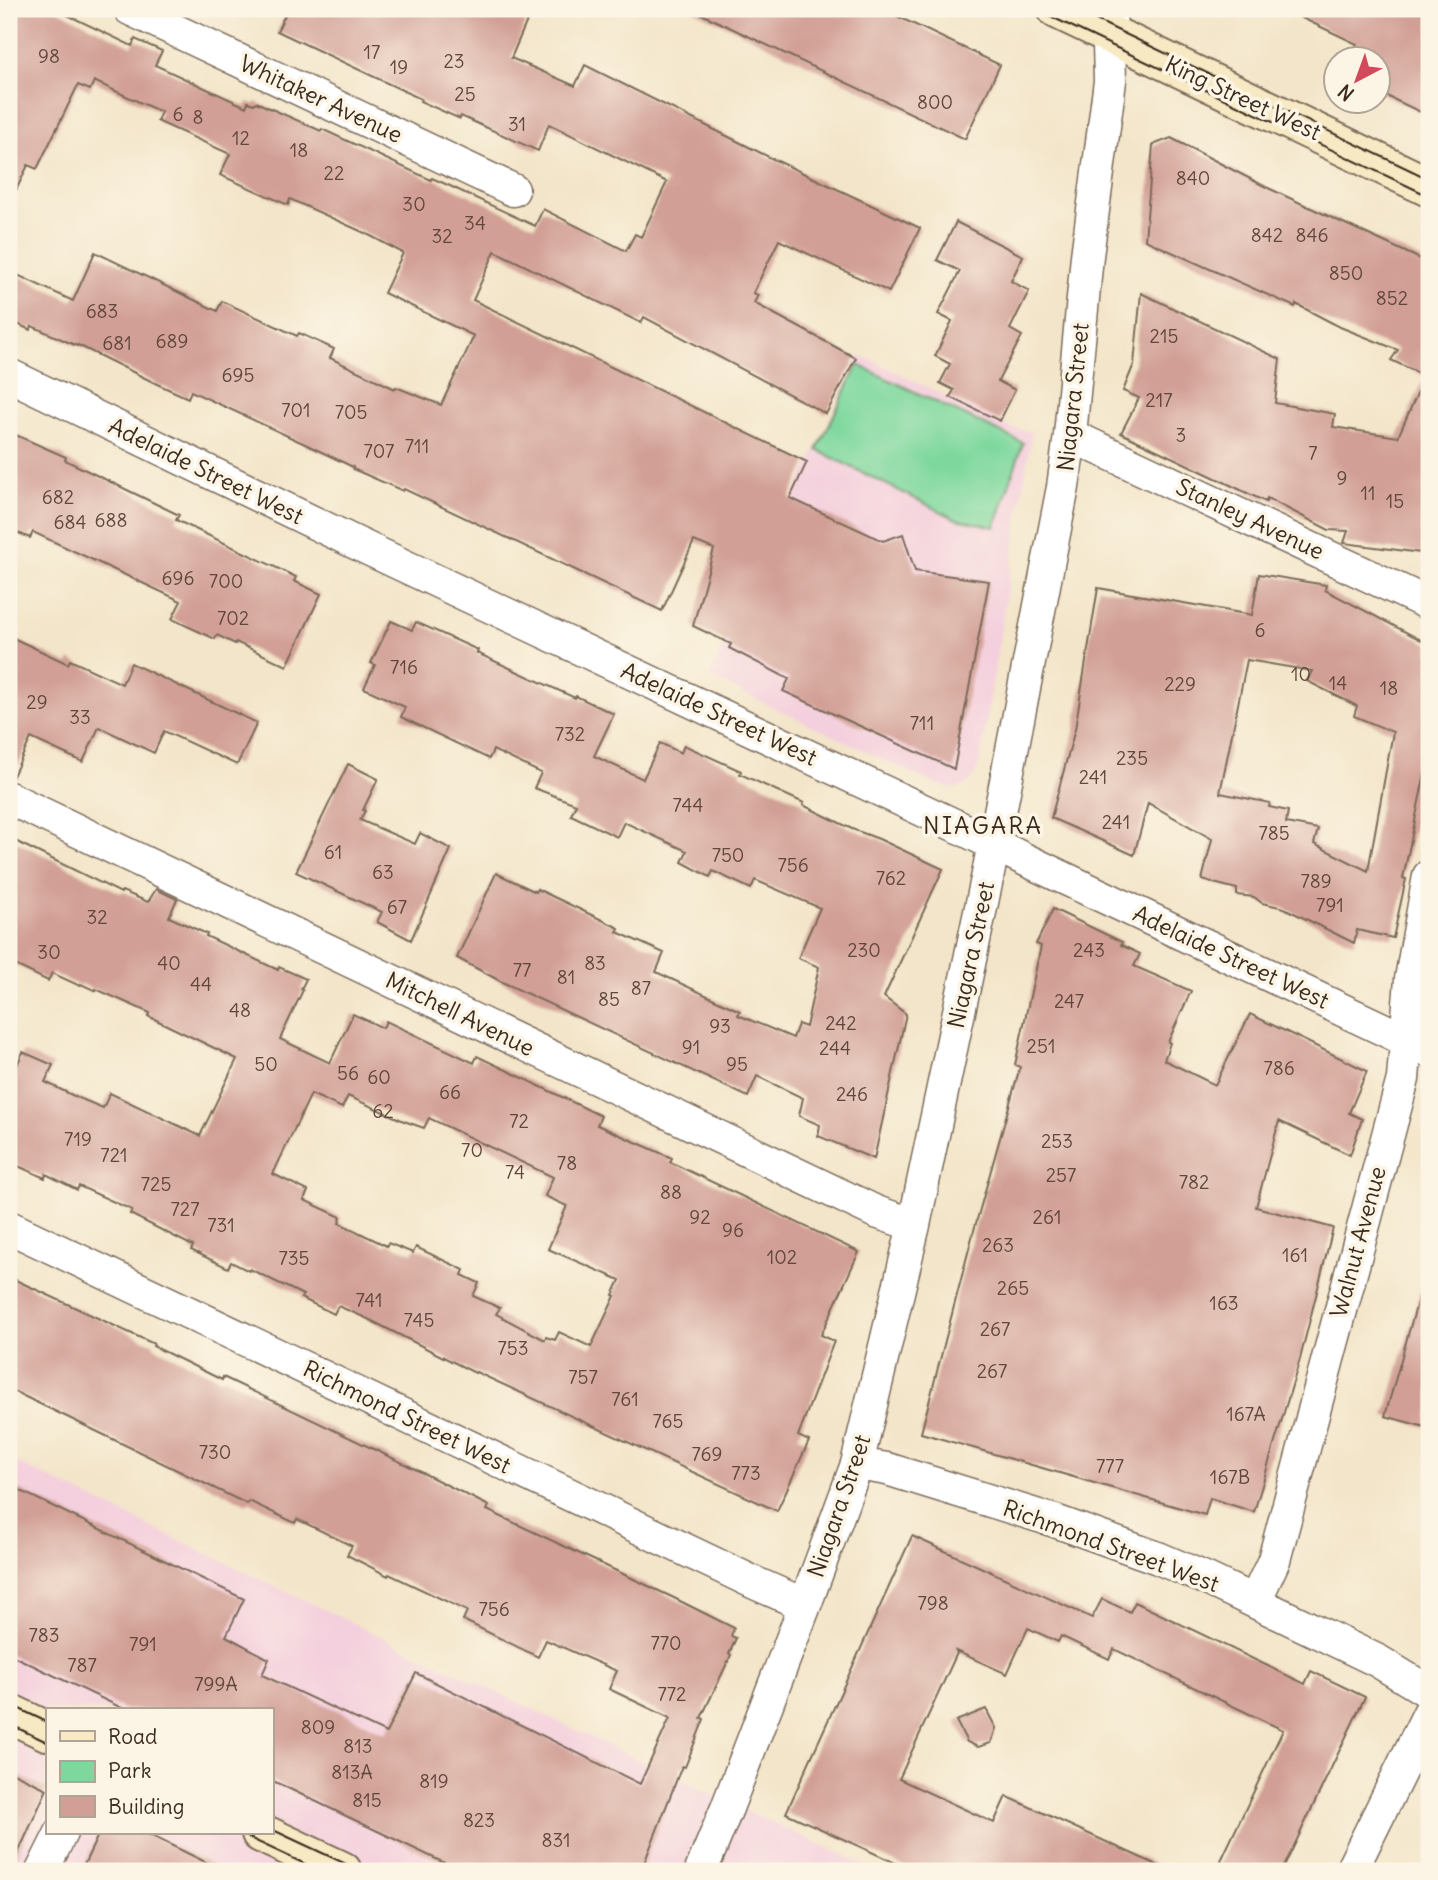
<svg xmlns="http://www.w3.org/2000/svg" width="1438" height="1880" font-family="Delius,sans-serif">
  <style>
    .built { fill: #f4cfdd; fill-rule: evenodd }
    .green { fill: #7ed89e; stroke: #5c815e; stroke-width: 2 }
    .building { fill: #d19f95; fill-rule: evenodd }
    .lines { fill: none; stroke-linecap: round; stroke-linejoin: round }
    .minor-casing { stroke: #7b6b5a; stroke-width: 35 }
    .secondary-casing { stroke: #7b6b5a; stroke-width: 42 }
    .minor { stroke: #fff; stroke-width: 32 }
    .secondary { stroke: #f6e9c3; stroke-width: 38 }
    .tram { stroke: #3b2a1e; stroke-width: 2 }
    .labels { text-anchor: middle; stroke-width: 7; stroke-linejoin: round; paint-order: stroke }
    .number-label { font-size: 19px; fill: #60473c }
    .street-label { font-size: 23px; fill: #3b2a1e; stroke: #fcf5e5 }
    .neighbourhood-label { font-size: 24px; letter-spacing: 2px; fill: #3b2a1e; stroke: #fcf5e5 }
  </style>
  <rect width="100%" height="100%" fill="#fcf5e5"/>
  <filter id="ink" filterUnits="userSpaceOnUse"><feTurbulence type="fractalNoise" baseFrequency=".0143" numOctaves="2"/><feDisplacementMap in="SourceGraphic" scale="14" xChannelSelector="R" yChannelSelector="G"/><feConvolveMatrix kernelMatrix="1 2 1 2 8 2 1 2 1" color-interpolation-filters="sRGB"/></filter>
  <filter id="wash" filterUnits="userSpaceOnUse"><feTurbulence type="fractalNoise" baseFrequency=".00686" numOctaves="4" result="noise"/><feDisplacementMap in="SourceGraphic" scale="28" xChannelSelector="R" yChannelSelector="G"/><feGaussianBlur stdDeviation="1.57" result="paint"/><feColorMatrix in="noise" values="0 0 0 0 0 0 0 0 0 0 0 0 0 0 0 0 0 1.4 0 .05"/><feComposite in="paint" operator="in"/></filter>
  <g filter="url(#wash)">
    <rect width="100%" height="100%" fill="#f3e5c9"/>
    <path class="built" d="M860 355 1015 429 1032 432 980 760 974 776 966 785 954 789 935 784 709 677Z
      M9 1459 693 1786 878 1871H9ZM47 1710H271V1833H47Z"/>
    <path class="green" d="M858 365 1023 443 995 527 956 519 817 450Z"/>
    <g id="blocks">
      <path class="building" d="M9 9H55L132 46 135 39 162 51 155 65 246 107 248 102 254 104 256 102 321 131 322 129 431 180 432 178 450 186 535 226 543 209 626 251 635 234 641 237 667 182 549 124 538 151 461 116 460 119 420 101 421 99 277 31 288 9H532L511 58 575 86 585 65 769 157 920 228 889 292 779 240 753 293 758 295 754 303 856 358 826 414 644 317 641 323 495 251 473 300 807 462 790 498 883 541 903 534 915 571 989 581 954 769 783 691 789 679 729 648 731 644 693 626 714 549 694 541 662 611 404 489 403 491 353 469V467L305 444 191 391 188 398 157 384 78 345 77 346 32 326 30 330 9 320V271L73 301 95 252 217 311 222 301 297 336 299 333 334 349 330 358 395 389 396 387 441 405 474 336 384 293 403 253 367 234 290 199 288 205 220 175 230 154 157 121 161 112 94 81 90 90 78 85 37 169 28 165 9 205Z
        M691 9H882L1000 65 965 139Z
        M1283 9H1429V116L1378 92V60H1350L1357 44Z
        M1171 138 1266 187 1429 263V554L1344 543 1348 531 1329 530 1267 498 1266 502 1121 433 1139 398 1123 391 1134 364 1141 293 1280 359 1275 403 1335 414 1333 427 1398 437 1425 376 1391 360 1398 350 1340 327 1296 304 1295 307 1145 240 1153 145Z
        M956 222 1023 256 1011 281 1029 291 1010 329 1022 336 998 381 1015 390 1000 421 950 397 954 390 940 383 950 364 935 356 952 321 938 314 960 271 937 260Z
        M9 432 66 457 65 460 179 515 176 520 296 577 294 581 321 594 287 666 236 642 235 644 217 635 215 639 172 619 181 601 33 532 30 538 9 529Z
        M1259 574 1326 585 1325 590 1429 644V754L1403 878 1406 879 1393 938 1357 930 1354 943 1284 908 1262 903 1254 897 1237 895V889L1202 880 1212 839 1148 803 1134 855 1051 818 1075 729 1098 588 1252 615ZM1247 660 1312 671 1307 681 1357 706 1354 716 1393 732 1368 871 1314 844 1318 829 1286 823 1288 811 1269 807 1270 803 1220 793Z
        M391 621 412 630 416 622 478 650 477 653 575 698 576 696 614 714 594 756 643 779 660 743 681 753 684 745 741 771 740 774 804 803 803 805 852 829 879 839 943 869 884 997 906 1014 874 1159 818 1136 820 1125 799 1116 803 1098 757 1076 748 1097 500 981 457 958 496 873 536 892 537 889 619 928 617 932 664 953 656 972 740 1011 738 1015 793 1038 798 1024 806 1027 819 967 798 958 820 908 755 880 751 889 713 871 710 877 682 862 687 851 624 822 617 837 571 815 576 804 534 788 541 773 493 750 489 759 401 717 405 707 364 688 375 665 371 663Z
        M9 636 68 664 70 660 122 684 131 663 257 723 237 765 164 731 154 753 99 727 83 762 31 738 11 780H9Z
        M348 764 378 779 363 810 365 811 360 820 415 844 420 833 451 849 411 940 377 922 382 912 296 872Z
        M9 838 121 893 122 891 148 902 156 889 177 899 169 917 207 934 206 936 278 970 279 967 306 979 301 989 303 990 280 1039 330 1063 353 1014 383 1028 386 1021 474 1063 477 1056 525 1079 601 1116 597 1125 672 1158 670 1162 859 1252 821 1335 834 1341 798 1436 809 1441 777 1511 476 1372 475 1373 366 1318 338 1306 334 1314 301 1298 303 1295 250 1269 249 1271 231 1262 228 1268 191 1250 193 1246 130 1214 132 1210 79 1186 77 1190 46 1174 45 1178 9 1162V1083L23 1052 53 1065 45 1082 74 1096 103 1108 110 1093 200 1136 237 1059 148 1016 150 1013 96 989V991L81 984 80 986 52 973 48 981 9 962ZM311 1094 342 1108 348 1096 404 1121 424 1128 429 1118 553 1177 545 1196 567 1206 548 1249 620 1280 613 1295 615 1296 591 1347 559 1332 555 1340 546 1337 545 1340 496 1314 500 1308 473 1296 479 1283 462 1275 464 1270 416 1247 413 1253 388 1243 387 1246 339 1223 341 1217 304 1200 308 1191 273 1174Z
        M1053 909 1122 942 1121 945 1140 954 1134 966 1191 991 1168 1042 1170 1043 1164 1060 1215 1085 1250 1014 1367 1071 1349 1113 1362 1119 1350 1155 1279 1121 1256 1207 1333 1228 1300 1359 1254 1512 1210 1498 1205 1515 921 1433 971 1241 1020 1067 1015 1065 1041 946 1036 944Z
        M9 1277 154 1344 153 1346 222 1380 223 1377 413 1468 489 1506 487 1510 674 1598 734 1628 731 1636 736 1638 729 1654 731 1655 701 1718 704 1719 685 1767 682 1766 641 1871H461L271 1780V1710H126L9 1654V1485L244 1599 226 1636 269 1659 262 1675 386 1733 416 1673 640 1784 670 1718 609 1689 617 1671 546 1640 538 1657 463 1620 467 1611 389 1574 388 1576 347 1555 352 1546 297 1519 295 1523 249 1501 247 1504 9 1389Z
        M1421 1289 1429 1290V1411L1425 1427 1385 1416Z
        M912 1536 1092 1618 1102 1599 1130 1612 1135 1602 1305 1684 1311 1671 1365 1697 1282 1871H1216L1283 1730 1114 1649 1109 1659 1061 1636 1058 1642 1028 1628 1007 1674 956 1651 957 1653 899 1779 994 1823 1006 1796 1170 1871H913L786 1813Z
        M986 1709 996 1728 991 1743 978 1747 967 1742 956 1721Z
        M9 1771 47 1789 10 1871H9Z
        M99 1833H146L224 1871H81Z"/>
    </g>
  </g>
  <g filter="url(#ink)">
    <use href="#blocks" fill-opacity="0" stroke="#7b6b5a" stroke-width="2"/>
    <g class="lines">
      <defs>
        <path id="minor" d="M130 9 513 190
          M9 375 362 546 967 831 1028 861 1429 1051
          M1070 435 1429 604
          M9 798 876 1212 914 1225
          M9 1227 755 1583 805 1605
          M857 1464 887 1469 1055 1521 1158 1558 1207 1579 1378 1661 1429 1692
          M1255 1601 1274 1560 1403 1079 1411 979 1429 876
          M42 1871 61 1833
          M701 1871 727 1808 805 1605 857 1464 914 1225 988 874 1063 487 1070 435 1087 256 1110 81 1109 44 1111 9
          M1351 1871 1429 1713"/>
        <path id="secondary" d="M1057 9 1429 187
          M9 1713 47 1731
          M261 1833 342 1871"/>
      </defs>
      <use href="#minor" class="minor-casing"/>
      <use href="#secondary" class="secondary-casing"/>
      <use href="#minor" class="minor"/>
      <use href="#secondary" class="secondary"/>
      <path class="tram" d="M1035 9 1429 196
        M1073 9 1429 179
        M9 1704 47 1722
        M9 1724 47 1742
        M271 1829 361 1871
        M239 1833 320 1871"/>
    </g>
  </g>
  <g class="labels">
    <g class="number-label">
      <text x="372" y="59">17</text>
      <text x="49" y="63">98</text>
      <text x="454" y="68">23</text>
      <text x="399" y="74">19</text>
      <text x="465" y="101">25</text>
      <text x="935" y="109">800</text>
      <text x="178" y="121">6</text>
      <text x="198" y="124">8</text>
      <text x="517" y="131">31</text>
      <text x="241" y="145">12</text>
      <text x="299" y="157">18</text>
      <text x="334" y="180">22</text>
      <text x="1193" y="185">840</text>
      <text x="414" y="211">30</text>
      <text x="475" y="230">34</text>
      <text x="1267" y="242">842</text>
      <text x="1312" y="242">846</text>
      <text x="442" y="243">32</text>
      <text x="1346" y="280">850</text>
      <text x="1392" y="305">852</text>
      <text x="102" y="318">683</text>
      <text x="1164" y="343">215</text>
      <text x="172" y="348">689</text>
      <text x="117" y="350">681</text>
      <text x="238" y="382">695</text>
      <text x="1159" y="407">217</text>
      <text x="296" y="417">701</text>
      <text x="351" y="419">705</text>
      <text x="1181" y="442">3</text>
      <text x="417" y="453">711</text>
      <text x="379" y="458">707</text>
      <text x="1313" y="460">7</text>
      <text x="1342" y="485">9</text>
      <text x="1368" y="500">11</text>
      <text x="58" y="504">682</text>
      <text x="1395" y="508">15</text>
      <text x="111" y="527">688</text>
      <text x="70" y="529">684</text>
      <text x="178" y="585">696</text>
      <text x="226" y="588">700</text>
      <text x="233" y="625">702</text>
      <text x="1260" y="637">6</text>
      <text x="404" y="674">716</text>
      <text x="1301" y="681">10</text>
      <text x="1338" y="690">14</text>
      <text x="1180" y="691">229</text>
      <text x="1389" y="695">18</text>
      <text x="37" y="709">29</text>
      <text x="80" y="724">33</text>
      <text x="922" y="730">711</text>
      <text x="570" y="741">732</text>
      <text x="1132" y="765">235</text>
      <text x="1093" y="784">241</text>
      <text x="688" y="812">744</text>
      <text x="1116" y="829">241</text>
      <text x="1274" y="840">785</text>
      <text x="333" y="859">61</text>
      <text x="728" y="862">750</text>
      <text x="793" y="872">756</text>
      <text x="383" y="879">63</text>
      <text x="891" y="885">762</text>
      <text x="1316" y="888">789</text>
      <text x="1330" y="912">791</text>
      <text x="397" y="914">67</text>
      <text x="97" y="924">32</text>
      <text x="864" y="957">230</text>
      <text x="1089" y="957">243</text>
      <text x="49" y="959">30</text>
      <text x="169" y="970">40</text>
      <text x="595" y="970">83</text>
      <text x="522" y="977">77</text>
      <text x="566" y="984">81</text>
      <text x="201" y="991">44</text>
      <text x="641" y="995">87</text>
      <text x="609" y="1006">85</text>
      <text x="1069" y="1008">247</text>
      <text x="240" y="1017">48</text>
      <text x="841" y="1030">242</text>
      <text x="720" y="1033">93</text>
      <text x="1041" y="1053">251</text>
      <text x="691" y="1054">91</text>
      <text x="835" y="1055">244</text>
      <text x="266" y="1071">50</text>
      <text x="737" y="1071">95</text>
      <text x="1279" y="1075">786</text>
      <text x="348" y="1080">56</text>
      <text x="379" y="1084">60</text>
      <text x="450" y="1099">66</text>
      <text x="852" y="1101">246</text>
      <text x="383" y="1118">62</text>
      <text x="519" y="1128">72</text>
      <text x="78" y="1146">719</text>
      <text x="1057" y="1148">253</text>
      <text x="472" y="1157">70</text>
      <text x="114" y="1162">721</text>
      <text x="567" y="1170">78</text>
      <text x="515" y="1179">74</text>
      <text x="1061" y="1182">257</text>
      <text x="1194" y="1189">782</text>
      <text x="156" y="1191">725</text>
      <text x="671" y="1199">88</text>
      <text x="185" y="1216">727</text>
      <text x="700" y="1224">92</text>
      <text x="1047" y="1224">261</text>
      <text x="221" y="1232">731</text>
      <text x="733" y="1237">96</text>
      <text x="998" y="1252">263</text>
      <text x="1295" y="1262">161</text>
      <text x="782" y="1264">102</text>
      <text x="294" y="1265">735</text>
      <text x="1013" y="1295">265</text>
      <text x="369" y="1307">741</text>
      <text x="1224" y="1310">163</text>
      <text x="419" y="1327">745</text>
      <text x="995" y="1336">267</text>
      <text x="513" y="1355">753</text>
      <text x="992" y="1378">267</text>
      <text x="583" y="1384">757</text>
      <text x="625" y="1406">761</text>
      <text x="1246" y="1421">167A</text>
      <text x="668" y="1428">765</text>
      <text x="215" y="1459">730</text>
      <text x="707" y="1461">769</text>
      <text x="1110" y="1473">777</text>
      <text x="746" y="1480">773</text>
      <text x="1230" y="1484">167B</text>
      <text x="933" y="1610">798</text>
      <text x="494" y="1616">756</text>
      <text x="44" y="1642">783</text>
      <text x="666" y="1650">770</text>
      <text x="143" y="1651">791</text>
      <text x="82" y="1672">787</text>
      <text x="216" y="1691">799A</text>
      <text x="672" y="1701">772</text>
      <text x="318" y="1734">809</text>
      <text x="358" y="1753">813</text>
      <text x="352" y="1779">813A</text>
      <text x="434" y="1788">819</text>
      <text x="367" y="1807">815</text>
      <text x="479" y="1827">823</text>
      <text x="556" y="1847">831</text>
    </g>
    <g class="street-label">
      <text transform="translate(1243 98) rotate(25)" y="8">King Street West</text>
      <text transform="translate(321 99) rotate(25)" y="8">Whitaker Avenue</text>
      <text transform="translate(1073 397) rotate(-84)" y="8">Niagara Street</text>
      <text transform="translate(206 471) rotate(26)" y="8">Adelaide Street West</text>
      <text transform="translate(1250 519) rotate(25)" y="8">Stanley Avenue</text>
      <text transform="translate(719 714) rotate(25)" y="8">Adelaide Street West</text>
      <text transform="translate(971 955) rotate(-78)" y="8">Niagara Street</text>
      <text transform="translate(1231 957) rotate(25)" y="8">Adelaide Street West</text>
      <text transform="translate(460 1014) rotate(26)" y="8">Mitchell Avenue</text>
      <text transform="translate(1358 1242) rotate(-75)" y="8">Walnut Avenue</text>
      <text transform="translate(407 1417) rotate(26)" y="8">Richmond Street West</text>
      <text transform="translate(839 1506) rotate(-71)" y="8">Niagara Street</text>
      <text transform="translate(1111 1546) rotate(20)" y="8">Richmond Street West</text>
    </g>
    <g class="neighbourhood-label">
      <text x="983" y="834">NIAGARA</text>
    </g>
  </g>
  <rect width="1438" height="1880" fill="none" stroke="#fcf5e5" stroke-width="35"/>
  <rect x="46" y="1708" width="228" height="126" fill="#fcf5e5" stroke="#afa495" stroke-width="2"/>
  <rect x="60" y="1731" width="35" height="10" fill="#f6e9c3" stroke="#afa495" stroke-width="2"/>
  <text x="108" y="1744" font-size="21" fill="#3b2a1e">Road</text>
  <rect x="60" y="1761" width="35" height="21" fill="#7ed89e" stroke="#afa495" stroke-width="2"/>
  <text x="108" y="1778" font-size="21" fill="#3b2a1e">Park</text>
  <rect x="60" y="1796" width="35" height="21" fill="#d19f95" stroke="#afa495" stroke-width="2"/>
  <text x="108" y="1814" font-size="21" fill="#3b2a1e">Building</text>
  <g transform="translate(1357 80) rotate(221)"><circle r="33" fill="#fcf5e5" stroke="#afa495" stroke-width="2"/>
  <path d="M0-5L12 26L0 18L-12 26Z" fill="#d1495b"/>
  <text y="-10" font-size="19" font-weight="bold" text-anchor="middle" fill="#3b2a1e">N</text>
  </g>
</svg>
